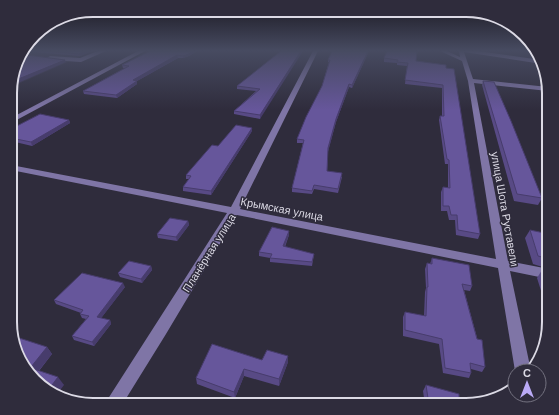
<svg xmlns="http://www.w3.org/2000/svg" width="559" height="415" font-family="'DM Sans',sans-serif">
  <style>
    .built { fill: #39354a }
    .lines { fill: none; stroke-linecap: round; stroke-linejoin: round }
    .minor { fill: #7f75a6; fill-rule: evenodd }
    .wall { fill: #584a85 }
    .shaded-wall { fill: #473c6c }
    .building { fill: #66569b; stroke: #473c6c }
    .labels { text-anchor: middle; stroke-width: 3; stroke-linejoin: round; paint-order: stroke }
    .street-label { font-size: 11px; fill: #dcdae5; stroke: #2f2c3c }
    .rim { fill: none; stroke: #dcdae5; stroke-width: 2 }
  </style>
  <rect width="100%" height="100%" fill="#2f2c3c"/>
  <path class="built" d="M21 51H93L11 87V82Z"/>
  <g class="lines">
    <path class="minor" d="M98 51H106L81 62 50 60 47 58 50 56 80 58Z
      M138 51H145L11 123V118Z
      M313 51H318L240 209 496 259 468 81 462 61 440 51H447L460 57 459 51H478L541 60 542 64 464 52 473 79 548 87V91L474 83 508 261 549 269V279L510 271 531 371H515L498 268 237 215 166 334 122 405H104L227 213 11 170V165L231 207Z"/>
  </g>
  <path class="wall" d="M21 51H92L80 56Z
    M150 51H197L189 56 183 58H178L137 81V84L117 98 84 94 83 91 125 68H123L122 65Z
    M281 51 260 119 234 114V111L256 91 237 89V86Z
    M332 51H369L352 88 349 87 336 122 328 151 327 171 342 177 338 193 314 189 312 194 292 192V188L303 143H297V139L322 86 329 62H328V60Z
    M384 58 416 61 446 68 480 234 478 239 456 235 455 220H449L447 211H441V192L443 187 448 188V164H445L439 120 440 116H442V88L405 84 407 66 397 65V63L384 62Z
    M483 81 542 198 538 205 514 201 482 85Z
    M69 120 70 123 32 146 11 141V129Z
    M252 131 211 195 183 191V187L189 179H186V175L218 146Z
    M188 221 189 225 177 241 158 238 157 234Z
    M530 230 549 234V269L533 264 525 238Z
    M289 231V235L285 247 314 254 312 266 270 262V258L259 256V252Z
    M432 258 472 286 470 291 464 290 485 367 482 372 471 369V373L469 378 443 373 439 344 403 336V317L405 312 424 316 425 292 426 288 425 269 427 263 430 264Z
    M151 266 152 270 142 283 120 277 118 273Z
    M542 270 549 271V298L543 297 537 278Z
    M125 287 101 318 110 320 111 324 94 346 74 340 72 336 86 319 82 318 80 314 81 313 56 304 54 300Z
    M47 347 52 354 39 371 64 385 39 384 19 359Z
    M262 360 288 362 279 386 244 376 235 398 197 384 196 378Z
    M426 385 459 397 466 405H425L423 391Z"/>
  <path class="shaded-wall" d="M85 51H92L80 56 79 54Z
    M192 51H197L189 56 183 58V56Z
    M301 51H303L260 119V115Z
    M368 51H369L352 88V85Z
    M177 55 178 58 137 81V84L117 98 116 95 133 80Z
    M65 60 66 62 11 86V82Z
    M349 84V87L336 122 328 152V148L336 119Z
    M69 120 70 123 32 146 31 142Z
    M252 128V131L211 195V191Z
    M188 221 189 225 177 241 176 237Z
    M289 231V235L283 250V246Z
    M151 266 152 270 142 283 141 279Z
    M123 283 125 287 99 321 97 317Z
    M110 320 111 324 94 346 92 342Z
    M47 347 52 354 36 374 31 367Z
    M288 356V362L279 386V379Z
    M244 369V376L235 398 234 392Z
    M58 377 64 385 58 393 49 389Z"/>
  <path class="building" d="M49 51H85L79 54Z
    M150 51H192L189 54 183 56 177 55 133 80 137 81 116 95 83 91 129 66 122 65Z
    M281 51H301L260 115 234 111 260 89 237 86Z
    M332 51H368L352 85 349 84 336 119 328 148 327 171 342 173 338 189 314 185 312 191 292 188 304 140 297 139 306 117 322 86 330 60H328Z
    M387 51H417L416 61 446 65V68L454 69 480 234 458 230 457 215H451L449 206H443V187L450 188 449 160 447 159 440 116H444L443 85 405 80 408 63 397 62 398 60 384 58Z
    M20 54 65 60 11 82Z
    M483 81 494 82 511 121 542 198 517 194Z
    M40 114 69 120 31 142 11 138V129Z
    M236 125 252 128 211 191 183 187 191 176 186 175 212 145 218 146Z
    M170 218 188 221 176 237 157 234Z
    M272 227 289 231 283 246 314 254 312 262 270 258 272 254 259 252Z
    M530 230 549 234V259L538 256Z
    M432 258 469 265 472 286 462 284 477 339 482 340 485 367 470 363 471 373 445 368 442 339 405 330V312L426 316 427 287H428L427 263 432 264Z
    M129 261 151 266 141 279 118 273Z
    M542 270 549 271V289H548Z
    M82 273 123 283 97 317 110 320 92 342 72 336 89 316 80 314 83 310 54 300Z
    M13 336 47 347 31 367 23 364 19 359Z
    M212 344 262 360 267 350 288 356 279 379 244 369 234 392 196 378Z
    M28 367 58 377 49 389 39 384 27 369Z
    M426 385 459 394V397L472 403V404L466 405H429Z"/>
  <linearGradient id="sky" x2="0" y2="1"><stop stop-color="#1a1821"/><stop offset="0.46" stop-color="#474b61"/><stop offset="1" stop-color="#474b61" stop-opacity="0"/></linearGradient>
  <rect width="559" height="110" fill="url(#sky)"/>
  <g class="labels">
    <g class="street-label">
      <text transform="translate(282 209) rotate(11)" y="4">Крымская улица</text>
      <text transform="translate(505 209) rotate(80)" y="4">улица Шота Руставели</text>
      <text transform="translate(209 253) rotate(-58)" y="4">Планёрная улица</text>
    </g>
  </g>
  <path d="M0 0H559V415H0ZM93 17H466A76 76 0 0 1 542 93V322A76 76 0 0 1 466 398H93A76 76 0 0 1 17 322V93A76 76 0 0 1 93 17Z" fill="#2f2c3c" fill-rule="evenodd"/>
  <path class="rim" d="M93 17H466A76 76 0 0 1 542 93V322A76 76 0 0 1 466 398H93A76 76 0 0 1 17 322V93A76 76 0 0 1 93 17Z"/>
  <g transform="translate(527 383)"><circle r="19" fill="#2f2c3c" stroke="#747280"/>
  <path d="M0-3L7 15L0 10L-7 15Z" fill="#baaaf6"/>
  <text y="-6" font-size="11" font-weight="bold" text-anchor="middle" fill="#dcdae5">С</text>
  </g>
</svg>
